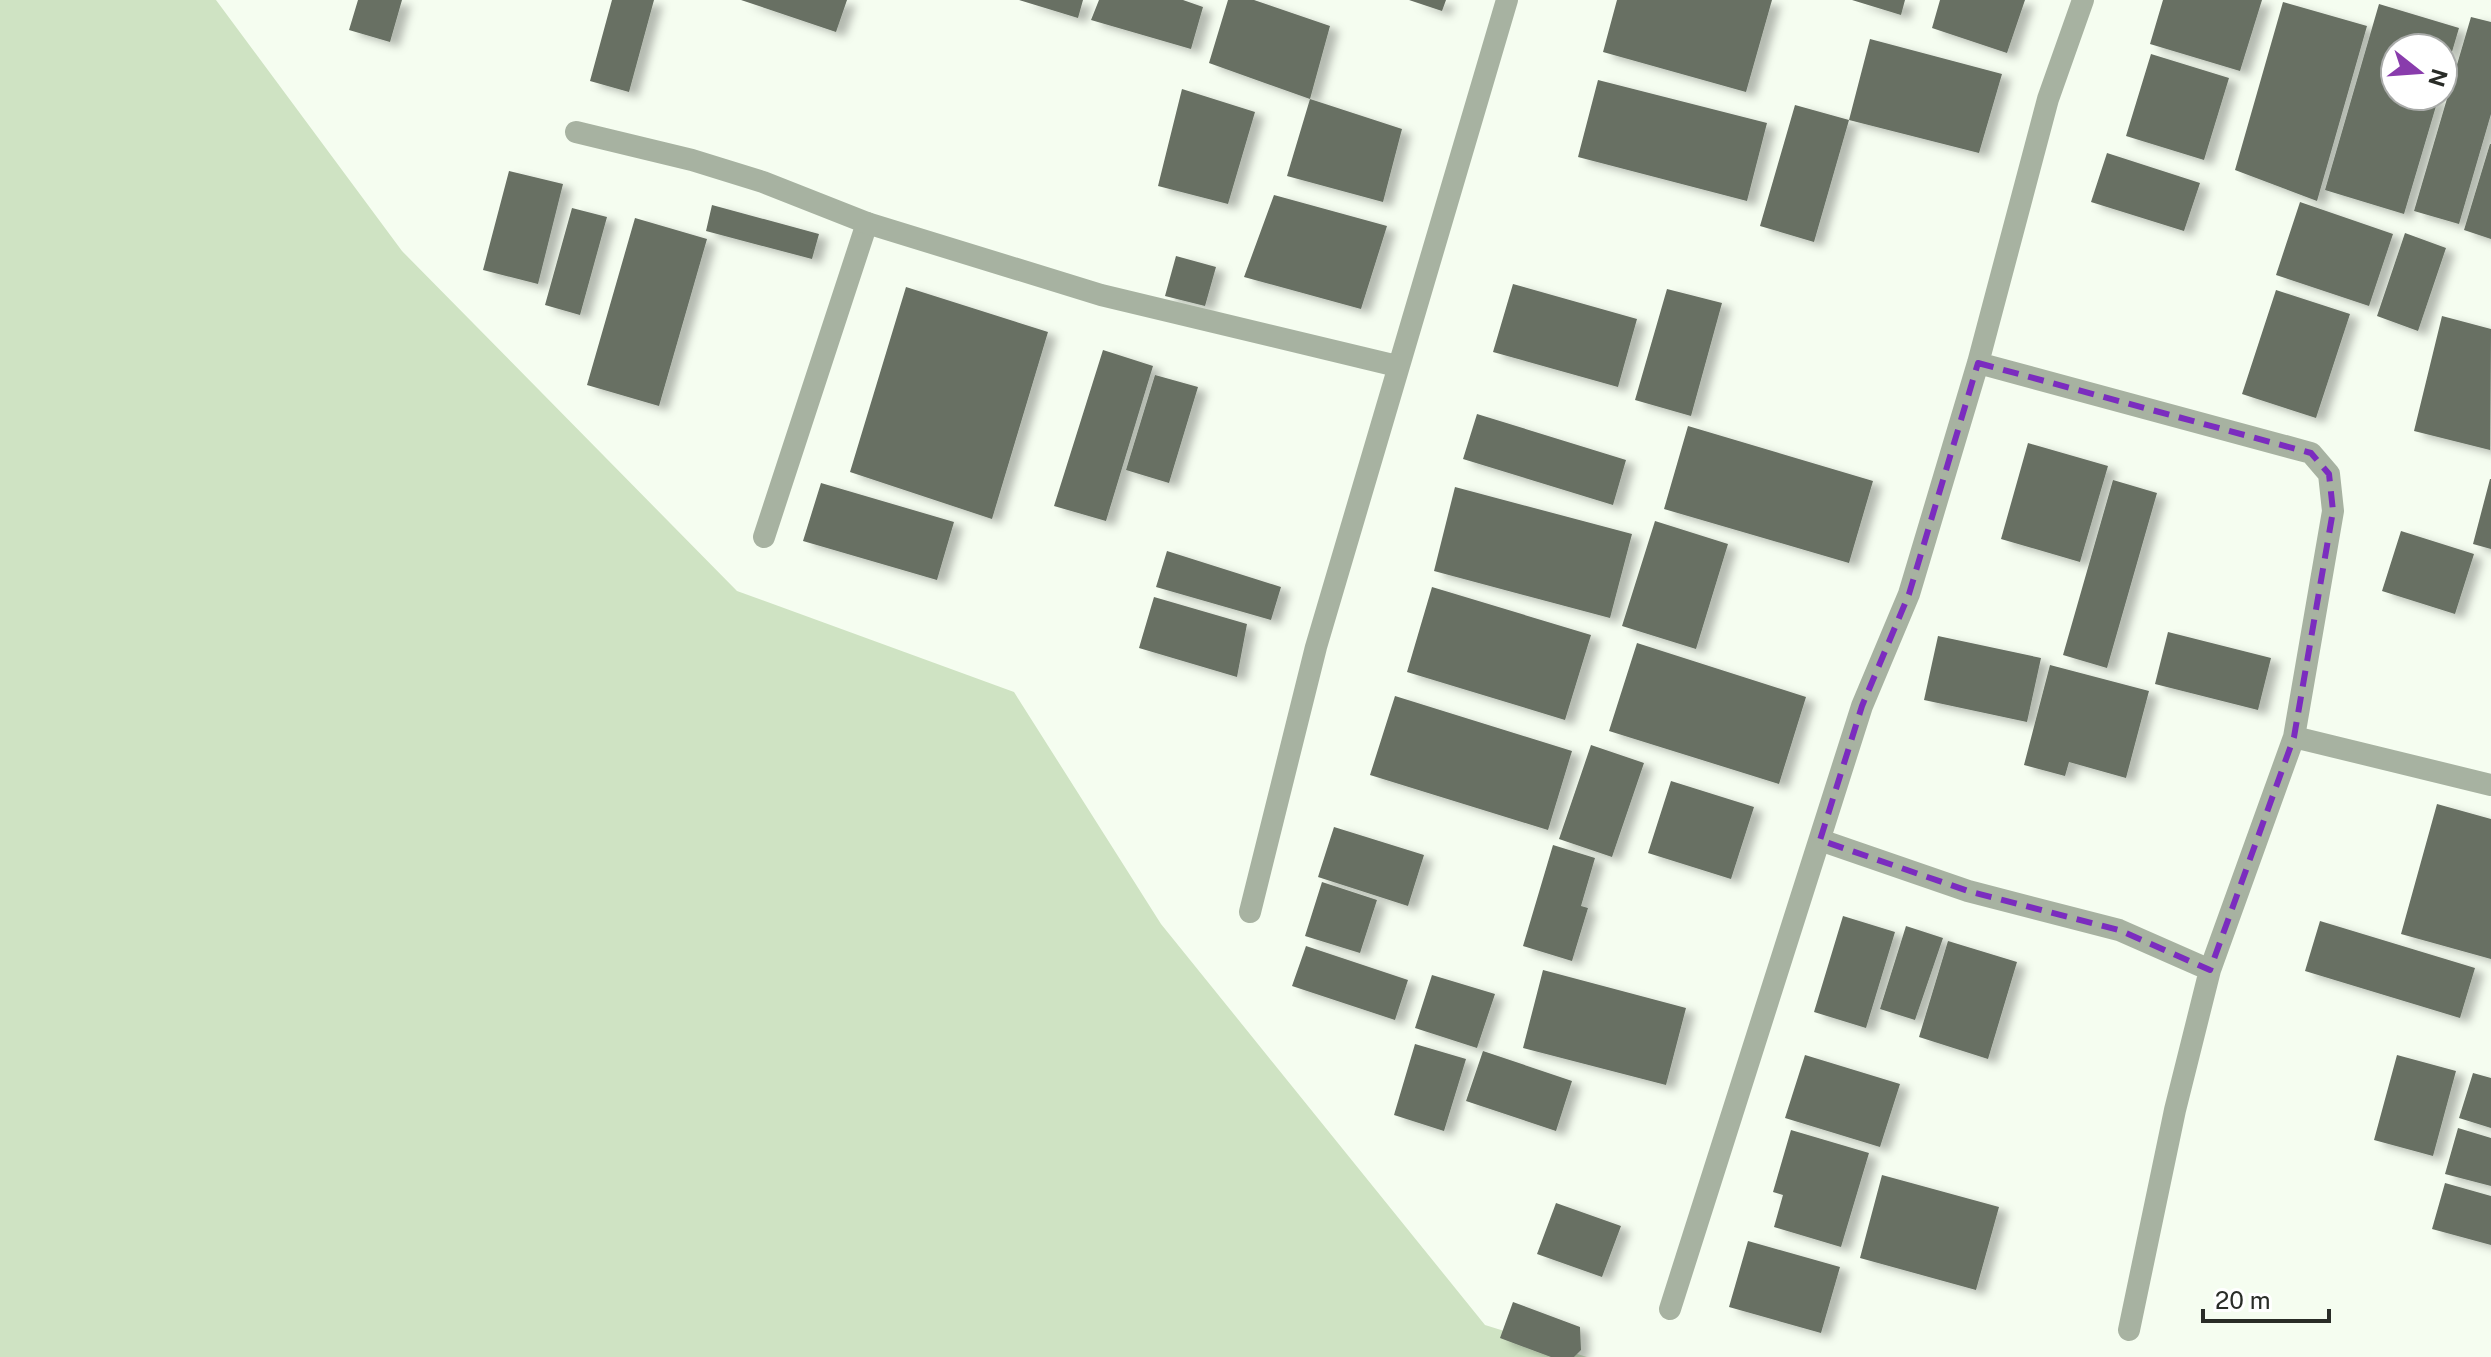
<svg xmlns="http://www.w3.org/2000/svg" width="2491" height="1357" font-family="'Public Sans',sans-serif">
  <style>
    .green { fill: #cfe3c3 }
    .building { fill: #676f63; filter: url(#shadow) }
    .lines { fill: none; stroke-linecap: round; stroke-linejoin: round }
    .service { stroke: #a7b2a1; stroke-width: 22 }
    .minor { stroke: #a7b2a1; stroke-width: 22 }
    .marked { fill: none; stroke: #7b2cbf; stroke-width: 6; stroke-dasharray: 16 10; stroke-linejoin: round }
  </style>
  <defs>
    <filter id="shadow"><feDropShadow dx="9" dy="5" stdDeviation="4" flood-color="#0004"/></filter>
  </defs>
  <rect width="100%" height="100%" fill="#f5fdf0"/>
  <path class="green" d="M0 0H216L402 251 737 591 1014 692 1161 924 1485 1325 1587 1357H0Z"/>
  <path class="building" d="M358 0H402L390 42 349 30Z
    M612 0H654L629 92 590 81Z
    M741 0H847L836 32Z
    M1019 0H1083L1078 18Z
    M1099 0H1183L1203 7 1191 49 1091 20Z
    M1228 0H1254L1330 26 1310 99 1402 129 1383 202 1287 176 1310 99 1209 63Z
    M1409 0H1446L1442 11Z
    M1617 0H1772L1746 92 1603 52Z
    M1852 0H1905L1901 15Z
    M1940 0H2025L2007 53 1932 28Z
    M2163 0H2262L2240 71 2150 44Z
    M2283 2 2367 26 2317 201 2235 170Z
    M2379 4 2459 28 2444 79 2443 48H2395V96H2439L2404 214 2325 190Z
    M2471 17 2491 22V114L2459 224 2414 211Z
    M1870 39 2002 74 1979 153 1849 120Z
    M2151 54 2229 78 2204 160 2126 136Z
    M1598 80 1767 123 1747 201 1578 157Z
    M1182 89 1255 112 1228 204 1158 186Z
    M1795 105 1849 120 1814 242 1760 226Z
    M2490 144H2491V239L2464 230Z
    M2107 153 2200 183 2184 231 2091 202Z
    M509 171 563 184 538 284 483 270Z
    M1274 195 1387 226 1361 309 1244 277Z
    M2300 202 2393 234 2369 306 2276 275Z
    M712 205 819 234 812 259 706 231Z
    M572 208 607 217 580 315 545 305Z
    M635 218 707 239 659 406 587 385Z
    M2405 233 2446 248 2418 331 2377 316Z
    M1176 256 1216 267 1205 306 1165 296Z
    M1513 284 1637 319 1618 387 1493 352Z
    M906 287 1048 332 992 519 850 472Z
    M1667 289 1722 303 1691 416 1635 400Z
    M2276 290 2350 314 2316 418 2242 394Z
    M2442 316 2491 329 2490 450 2414 431Z
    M1103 350 1153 366 1106 521 1054 506Z
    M1155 375 1198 387 1169 483 1126 470Z
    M1477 414 1626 460 1613 505 1463 459Z
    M1688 426 1873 481 1849 563 1664 509Z
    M2028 443 2108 466 2080 562 2001 539Z
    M2490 479H2491V549L2473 544Z
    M2113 480 2157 493 2107 668 2063 655Z
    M821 483 954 522 937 580 803 541Z
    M1455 487 1632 534 1610 618 1434 571Z
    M1655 521 1728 544 1696 649 1622 626Z
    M2401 531 2474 554 2455 614 2382 591Z
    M1167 551 1281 587 1271 620 1156 587Z
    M1432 587 1591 635 1565 720 1407 672Z
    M1154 597 1247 624 1237 677 1139 648Z
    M2168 632 2271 658 2258 710 2155 684Z
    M1938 636 2041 658 2027 722 1924 700Z
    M1637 643 1806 697 1779 784 1609 731Z
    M2050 665 2149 691 2126 778 2069 762 2065 776 2024 765Z
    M1395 696 1572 751 1548 830 1370 775Z
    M1591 745 1644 763 1612 857 1559 839Z
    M1671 781 1754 807 1731 879 1648 853Z
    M2437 804 2491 819V959L2401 934Z
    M1334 827 1424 855 1408 906 1318 877Z
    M1553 845 1595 858 1581 906 1588 908 1572 961 1523 946Z
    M1322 882 1377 900 1360 953 1305 936Z
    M1843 916 1895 932 1866 1028 1814 1012Z
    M2320 921 2475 968 2460 1018 2305 971Z
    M1906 926 1943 938 1915 1020 1880 1009Z
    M1948 941 2017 962 1988 1059 1919 1037Z
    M1306 946 1408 980 1395 1020 1292 986Z
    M1543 970 1686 1008 1666 1085 1523 1048Z
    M1432 975 1495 994 1477 1048 1415 1028Z
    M1415 1044 1466 1059 1444 1131 1394 1115Z
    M1483 1051 1572 1081 1556 1131 1466 1101Z
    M1805 1055 1900 1084 1880 1147 1785 1118Z
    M2397 1055 2456 1071 2433 1156 2374 1140Z
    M2473 1073 2491 1078V1128L2459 1118Z
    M2458 1128 2491 1138V1186L2445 1174Z
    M1791 1130 1869 1153 1841 1247 1774 1227 1783 1195 1773 1192Z
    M1882 1175 1999 1207 1976 1290 1860 1258Z
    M2445 1183 2491 1196V1245L2432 1229Z
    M1556 1203 1621 1226 1602 1277 1537 1254Z
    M1748 1241 1840 1267 1821 1333 1729 1307Z
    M1513 1302 1580 1327 1581 1350 1574 1357H1551L1500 1338Z"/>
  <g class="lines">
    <path class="service" d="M764 537 867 223"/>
    <path class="minor" d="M576 132 692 160 763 182 867 223 1101 295 1397 366
      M1978 363 2311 453 2329 474 2333 511 2294 737 2210 970 2175 1110 2129 1330
      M2294 737 2491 785
      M1820 840 1968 891 2119 930 2210 970
      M1250 912 1316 647 1507 0
      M1670 1309 1862 706 1909 594 1978 363 2048 99 2083 0"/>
  </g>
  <path class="marked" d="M1978 363 2311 453 2329 474 2333 511 2294 737 2210 970 2119 930 1968 891 1820 840 1862 706 1909 594Z"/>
  <g transform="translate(2419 72) rotate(107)"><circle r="38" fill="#ffffff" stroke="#a9aba9" stroke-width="2"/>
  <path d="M0-6L14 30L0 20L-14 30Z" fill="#893cac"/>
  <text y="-12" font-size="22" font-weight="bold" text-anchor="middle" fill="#292c27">N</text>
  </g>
  <path d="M2203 1309v12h126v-12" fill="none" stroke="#292c27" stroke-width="4"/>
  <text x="2215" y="1309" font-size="24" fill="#292c27" stroke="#ffffff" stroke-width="6" paint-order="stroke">20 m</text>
</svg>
